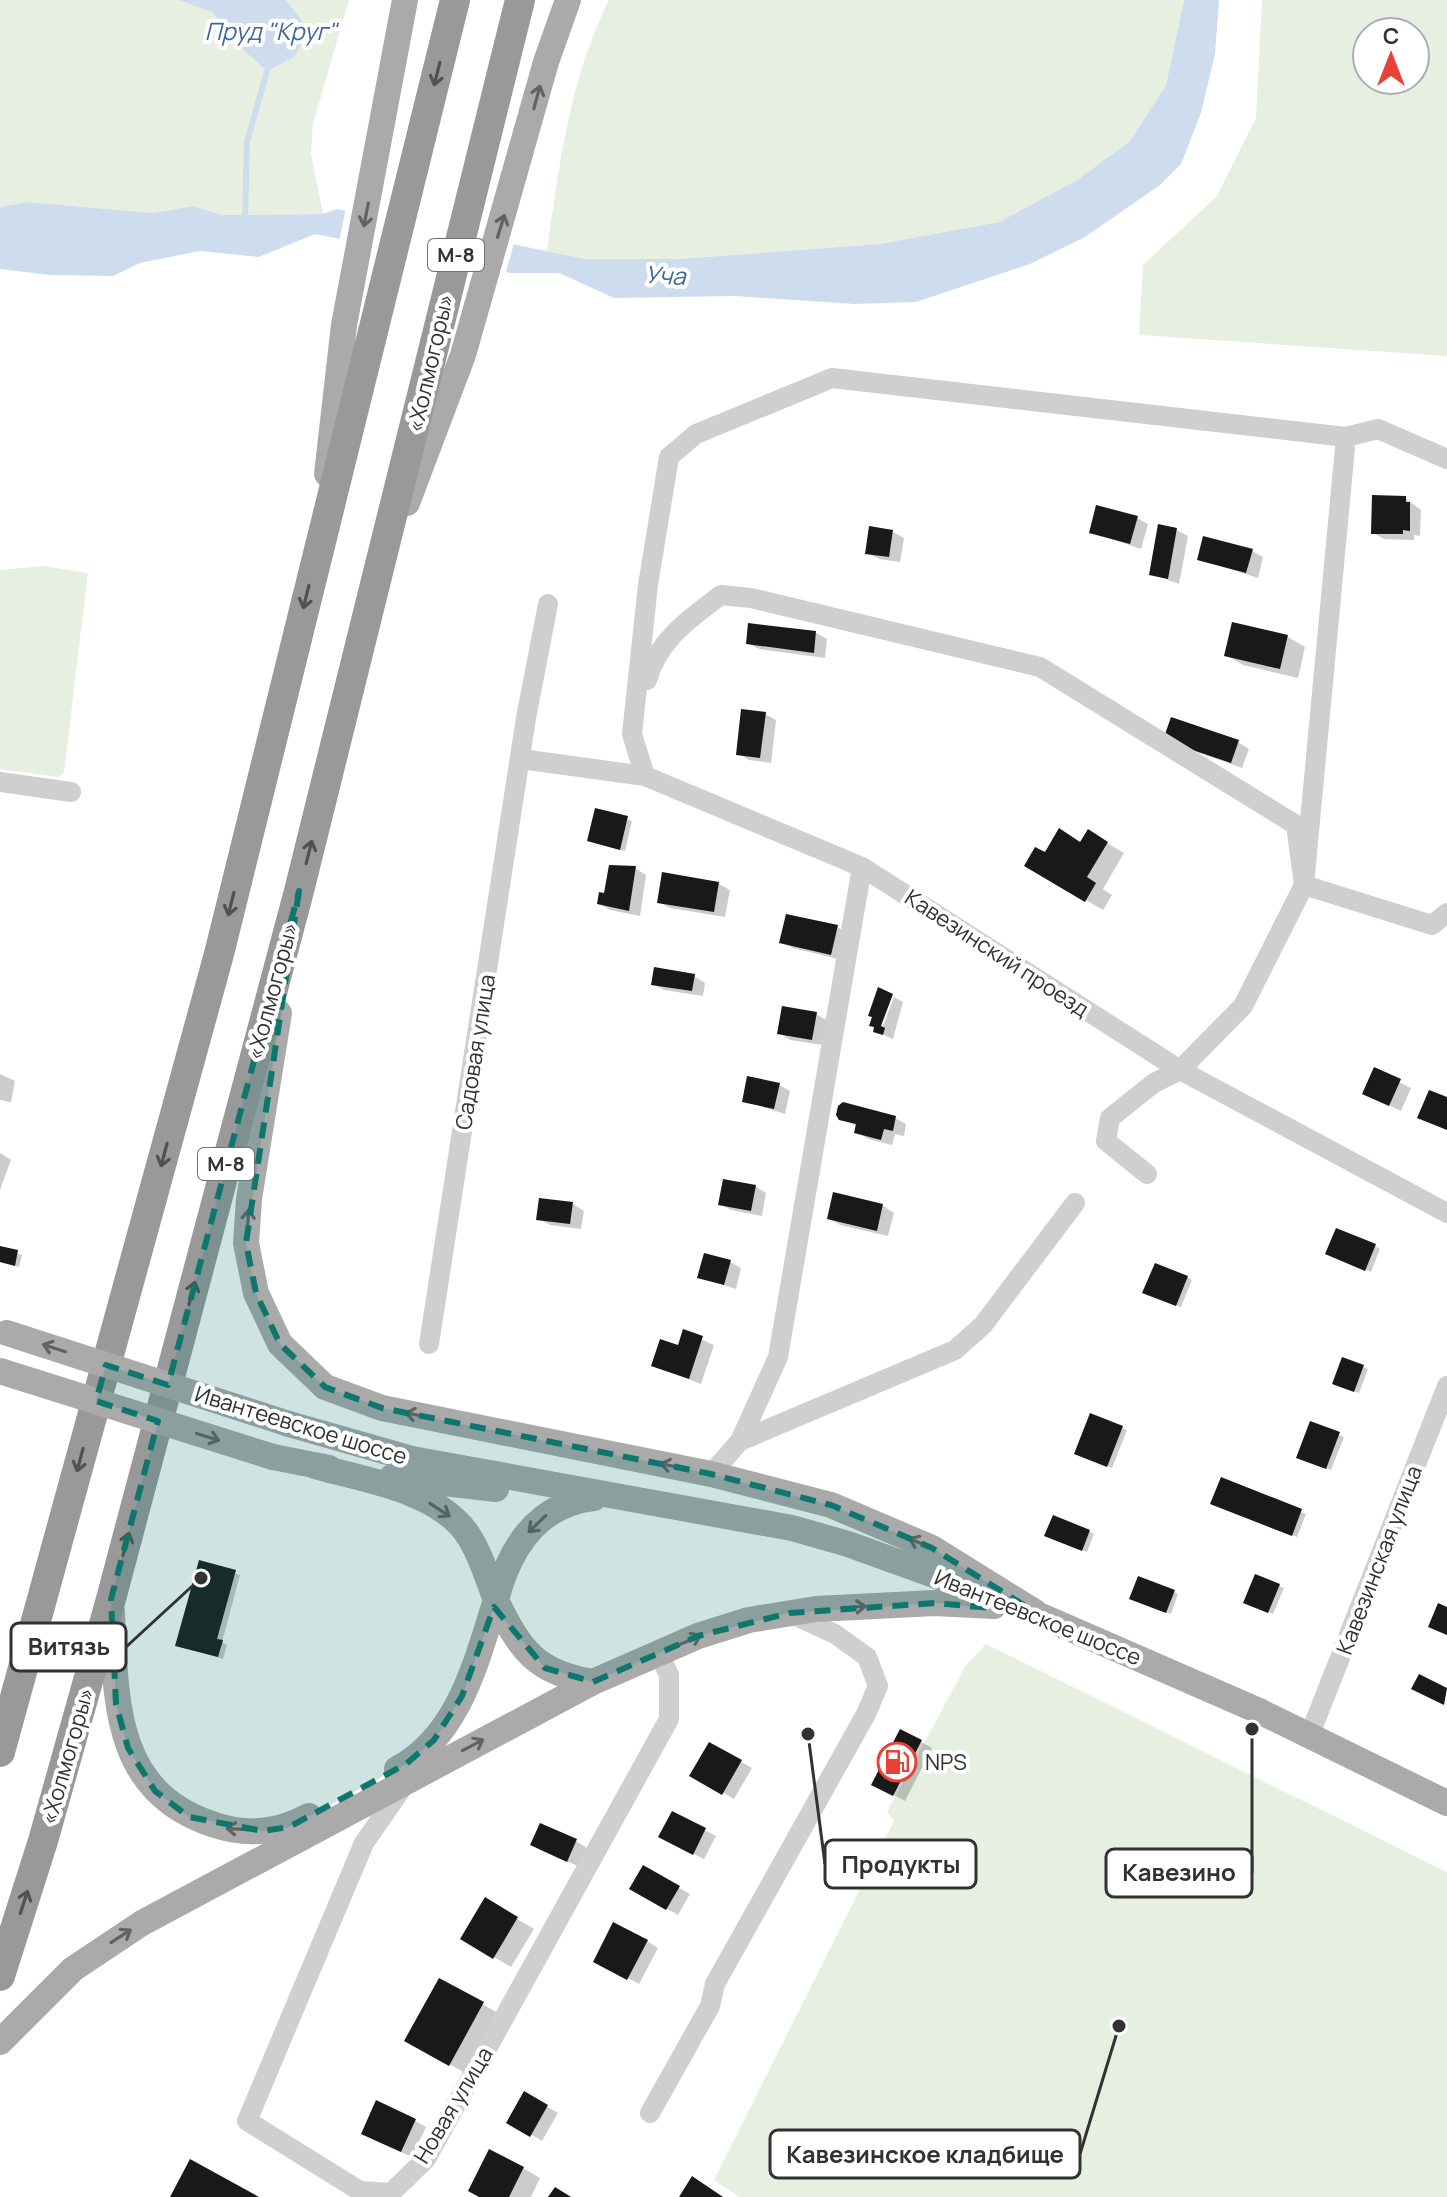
<svg xmlns="http://www.w3.org/2000/svg" width="1447" height="2197" font-family="Manrope,sans-serif">
  <style>
    .green { fill: #e7efe1; fill-rule: evenodd }
    .water { fill: #ceddee }
    .pier { fill: #fff }
    .shadow { fill: #0003 }
    .lines { fill: none; stroke-linecap: round; stroke-linejoin: round }
    .stream { stroke: #ceddee; stroke-width: 6 }
    .building { fill: #191919 }
    .minor { stroke: #cfcfcf; stroke-width: 20 }
    .major { stroke: #aaa; stroke-width: 26 }
    .highway { stroke: #999; stroke-width: 30 }
    .major-bridge { stroke: #aaa; stroke-width: 26 }
    .oneway { stroke: #515151 }
    .oneway2 { stroke: #626262 }
    .marked { fill: #0f766e; fill-opacity: 0.2; stroke: #0f766e; stroke-width: 6; stroke-dasharray: 16 10; stroke-linejoin: round }
    .labels { text-anchor: middle; stroke-width: 8; stroke-linejoin: round; paint-order: stroke }
    .shield { fill: #fff; stroke: #707070; stroke-width: 2 }
    .shield-label { font-size: 20px; font-weight: bold; fill: #323232 }
    .street-label { font-size: 22px; fill: #323232; stroke: #fff }
    .poi-label { font-size: 22px; fill: #323232; stroke: #fff; text-anchor: start }
    .water-label { font-size: 24px; font-style: italic; fill: #3d6898; stroke: #fff }
    .leader { fill: none; stroke: #323232; stroke-width: 3 }
    .callout-dot { fill: #323232; stroke: #fff; stroke-width: 3 }
    .callout { fill: #fff; stroke: #323232; stroke-width: 3 }
    .callout-label { font-size: 24px; text-anchor: middle; font-weight: bold; fill: #323232 }
  </style>
  <rect width="100%" height="100%" fill="#fff"/>
  <path class="green" d="M0 0H179L213 13 233 41 308 30 286 0H349L313 124 311 154 323 214 222 215 193 206 152 213 28 202 0 207Z
    M609 0H1184L1166 85 1130 141 1077 180 999 222 879 244 679 259H586L547 251C559 165 570 78 609 0Z
    M1262 0H1447V356L1139 335 1143 265 1217 196 1256 118ZM1367 32H1415V80H1367Z
    M43 566 88 573 64 772 59 777 0 769V570Z
    M986 1644 1447 1872V2197H739L714 2180 894 1821 887 1812 966 1665Z"/>
  <path class="water" d="M179 0H286L309 30 294 57 267 71 233 41 213 13Z
    M1184 0H1219L1215 54 1201 113 1181 164 1160 185 1085 237 1030 264 916 302 854 304 734 296 614 298 559 273H511L315 234 259 257 200 251 140 263 113 276 50 275 0 269V207L28 202 152 213 193 206 222 215 323 214 337 209 586 259H679L879 244 999 222 1077 180 1130 141 1166 85Z"/>
  <path class="pier" d="M346 207 515 240 505 275 339 242Z"/>
  <path class="shadow" d="M1405 498 1421 510 1420 536 1414 535V540L1384 539 1373 533Z
    M1137 518 1148 524 1141 549 1091 532Z
    M1177 530 1188 536 1179 584 1151 574Z
    M893 532 904 538 900 562 879 559 868 553Z
    M1252 551 1263 557 1258 578 1199 559Z
    M816 633 827 639 825 658 759 649 748 643Z
    M1288 637 1305 647 1298 678 1243 665 1226 655Z
    M765 714 776 720 771 763 749 760 738 753Z
    M1238 742 1249 749 1242 768 1177 745Z
    M597 810 632 821 625 851 594 843Z
    M1088 832 1124 853 1103 889 1112 895 1103 910 1026 865 1045 855 1081 844Z
    M635 868 646 875 640 916 610 910 599 903Z
    M719 884 730 890 725 917 670 908 659 902Z
    M837 927 848 933 842 960 793 948 782 942Z
    M694 976 705 983 703 996 664 990 653 984Z
    M879 990 878 1029 881 1031 894 997 903 1002 893 1039 875 1031Z
    M816 1014 828 1021 823 1045 790 1040 779 1033Z
    M1375 1070 1411 1088 1401 1111 1376 1099Z
    M0 1074 15 1081 11 1102 0 1100Z
    M779 1085 790 1091 785 1114 744 1101Z
    M840 1118H895L906 1124 904 1136 895 1134 892 1145 868 1139 857 1132 858 1127Z
    M0 1153 11 1160 0 1190Z
    M755 1186 766 1193 762 1216 731 1210 720 1204Z
    M835 1195 883 1206 894 1213 888 1236 840 1225 829 1218Z
    M541 1200 573 1204 584 1211 581 1229 550 1225 539 1219Z
    M1375 1246 1380 1249 1371 1272 1332 1256Z
    M0 1248 22 1255 19 1267 0 1262Z
    M730 1262 741 1268 736 1289 700 1277Z
    M1187 1277 1192 1280 1181 1307 1150 1295Z
    M684 1332 714 1345 701 1384 654 1365 679 1348Z
    M1363 1367 1368 1369 1359 1393 1339 1386Z
    M1091 1416 1127 1430 1112 1468 1081 1456Z
    M1312 1424 1344 1437 1331 1470 1304 1460Z
    M1222 1480 1306 1514 1297 1537 1218 1506Z
    M1089 1531 1094 1534 1087 1552 1052 1537Z
    M200 1562 240 1575 222 1642 227 1645 223 1659 182 1647Z
    M1279 1586 1284 1588 1273 1614 1250 1605Z
    M1174 1592 1178 1594 1171 1614 1136 1601Z
    M901 1731 932 1748 905 1801 884 1790Z
    M709 1744 752 1768 734 1799 692 1775Z
    M673 1814 716 1836 704 1859 672 1843Z
    M576 1841 587 1848 578 1866 543 1851Z
    M644 1868 690 1894 678 1915 632 1889Z
    M485 1900 534 1929 511 1967 462 1938Z
    M647 1941 658 1948 639 1984 606 1967Z
    M439 1980 500 2014 467 2074 407 2040Z
    M525 2094 558 2113 542 2141 509 2122Z
    M415 2121 426 2127 412 2157 374 2140Z
    M523 2168 540 2178 531 2197H482Z"/>
  <g class="lines">
    <path class="stream" d="M245 220 247 142 267 71"/>
  </g>
  <path class="building" d="M1372 495 1406 496V502H1410V531L1403 530V534H1371Z
    M1096 505 1138 516 1130 544 1089 533Z
    M1158 524 1177 528 1168 579 1149 575Z
    M869 526 893 530 889 557 865 554Z
    M1203 536 1253 549 1246 573 1197 560Z
    M1232 622 1288 635 1280 669 1224 656Z
    M748 623 816 631 814 653 746 644Z
    M741 709 766 712 760 758 736 755Z
    M1171 717 1239 740 1231 763 1163 740Z
    M595 808 628 816 620 850 587 841Z
    M1059 828 1080 842 1088 829 1108 842 1087 877 1096 883 1085 902 1024 866 1035 847 1045 852Z
    M609 865 636 866 629 911 597 904 599 892 604 893Z
    M662 872 719 882 714 912 657 903Z
    M786 914 838 925 831 955 779 943Z
    M654 967 695 974 692 991 651 985Z
    M878 987 893 994 881 1026 885 1028 883 1035 873 1032 874 1027 869 1026 872 1017 868 1016Z
    M782 1006 817 1012 812 1040 777 1034Z
    M1374 1067 1401 1079 1389 1106 1362 1094Z
    M747 1076 780 1083 774 1109 742 1102Z
    M1429 1090 1447 1097V1130L1417 1118Z
    M843 1102 896 1116 893 1131 884 1129 881 1140 854 1133 856 1124 839 1120 836 1115 838 1106Z
    M723 1179 756 1185 751 1211 718 1205Z
    M833 1192 883 1204 877 1231 827 1219Z
    M539 1198 573 1202 570 1224 536 1220Z
    M1336 1228 1376 1244 1365 1271 1325 1254Z
    M0 1246 18 1250 15 1266 0 1262Z
    M704 1253 731 1260 724 1285 697 1278Z
    M1155 1263 1188 1276 1176 1306 1142 1293Z
    M683 1329 703 1336 689 1379 651 1366 660 1339 678 1345Z
    M1342 1357 1364 1365 1354 1392 1332 1384Z
    M1090 1413 1123 1426 1107 1467 1074 1454Z
    M1310 1421 1340 1432 1326 1469 1296 1458Z
    M1221 1477 1302 1509 1292 1536 1210 1504Z
    M1053 1515 1090 1530 1082 1551 1044 1536Z
    M199 1560 236 1570 217 1639 223 1640 218 1657 175 1646Z
    M1255 1574 1280 1584 1268 1613 1243 1603Z
    M1138 1576 1175 1590 1166 1613 1129 1599Z
    M1438 1603 1447 1607V1635L1428 1627Z
    M1419 1674 1447 1688 1444 1705 1411 1689Z
    M900 1729 922 1740 893 1796 871 1785Z
    M709 1742 742 1760 722 1795 689 1776Z
    M672 1811 706 1828 693 1855 658 1837Z
    M540 1823 577 1839 567 1862 530 1845Z
    M643 1865 680 1886 666 1910 629 1889Z
    M485 1897 518 1917 493 1959 460 1939Z
    M613 1922 648 1940 627 1980 593 1962Z
    M439 1978 484 2002 449 2066 404 2041Z
    M524 2091 548 2105 530 2137 506 2123Z
    M376 2100 416 2119 401 2152 361 2134Z
    M489 2149 524 2167 509 2197H479L468 2191Z
    M190 2159 259 2197H170Z
    M692 2176 723 2197H679Z
    M555 2187 571 2197H548Z"/>
  <g class="lines">
    <path class="minor" d="M647 680C658 640 689 619 721 595L751 598 1040 667 1296 825 1304 885
      M521 759 645 776 862 867 1180 1070 1447 1213
      M645 776 632 734 648 585 669 457 696 434 832 378 1346 437 1378 429 1447 459
      M0 782 71 792
      M1304 885 1432 925 1447 913
      M1147 1174 1106 1141 1110 1118 1154 1083 1180 1070 1243 1006 1304 885 1346 437
      M429 1344 526 718 548 604
      M740 1441 778 1357 862 867
      M711 1474 740 1441 955 1350 983 1325 1075 1203
      M1310 1734 1447 1386
      M405 1784 364 1843 247 2121 360 2191 391 2193 426 2159 669 1719V1675L659 1654
      M650 2113 710 2006 715 1984 866 1714 878 1686 867 1657 835 1634 789 1613"/>
    <path class="major" d="M327 474 344 325 405 0
      M407 503 463 355 546 62 568 0
      M279 1013 249 1199 246 1243 256 1293 280 1344 325 1387 382 1408 711 1474 831 1505 932 1548 1035 1612
      M289 1424 412 1459 792 1528 848 1544 981 1592
      M273 1457 329 1468
      M315 1466C363 1480 434 1489 466 1532 480 1552 487 1577 496 1600 476 1662 459 1736 397 1769
      M392 1477 496 1489
      M1018 1606 1259 1711 1447 1803
      M112 1612C116 1701 113 1793 215 1825 247 1836 280 1832 309 1816
      M593 1682C536 1673 520 1650 496 1600 509 1549 537 1504 594 1498
      M0 2042 73 1969 142 1923 593 1682 698 1636 749 1620 816 1609 935 1603 994 1606"/>
    <path class="highway" d="M0 1752 219 954 455 0
      M0 1976 43 1841 111 1599 299 891 520 0"/>
    <path class="major-bridge" d="M7 1333 289 1424
      M0 1371 273 1457"/>
  </g>
  <defs><path id="oneway-shaft" d="M-6 0H5M1.5-3L5.5 0L1.5 3" fill="none" stroke-width="1.6" stroke-linecap="round" stroke-linejoin="round" transform="scale(2)"/></defs>
  <g class="oneway">
    <use href="#oneway-shaft" transform="translate(437 74) rotate(104)"/>
    <use href="#oneway-shaft" transform="translate(306 597) rotate(104)"/>
    <use href="#oneway-shaft" transform="translate(309 852) rotate(-76)"/>
    <use href="#oneway-shaft" transform="translate(231 904) rotate(104)"/>
    <use href="#oneway-shaft" transform="translate(164 1155) rotate(105)"/>
    <use href="#oneway-shaft" transform="translate(192 1293) rotate(-75)"/>
    <use href="#oneway-shaft" transform="translate(80 1460) rotate(105)"/>
    <use href="#oneway-shaft" transform="translate(126 1544) rotate(-75)"/>
    <use href="#oneway-shaft" transform="translate(24 1902) rotate(-72)"/>
  </g>
  <g class="oneway2">
    <use href="#oneway-shaft" transform="translate(537 97) rotate(-75)"/>
    <use href="#oneway-shaft" transform="translate(366 215) rotate(101)"/>
    <use href="#oneway-shaft" transform="translate(501 226) rotate(-73)"/>
    <use href="#oneway-shaft" transform="translate(248 1221) rotate(-86)"/>
    <use href="#oneway-shaft" transform="translate(54 1348) rotate(-162)"/>
    <use href="#oneway-shaft" transform="translate(417 1415) rotate(-169)"/>
    <use href="#oneway-shaft" transform="translate(208 1437) rotate(17)"/>
    <use href="#oneway-shaft" transform="translate(672 1466) rotate(-168)"/>
    <use href="#oneway-shaft" transform="translate(440 1510) rotate(33)"/>
    <use href="#oneway-shaft" transform="translate(537 1524) rotate(136)"/>
    <use href="#oneway-shaft" transform="translate(920 1543) rotate(-157)"/>
    <use href="#oneway-shaft" transform="translate(854 1607) rotate(-3)"/>
    <use href="#oneway-shaft" transform="translate(690 1640) rotate(-24)"/>
    <use href="#oneway-shaft" transform="translate(473 1745) rotate(-28)"/>
    <use href="#oneway-shaft" transform="translate(238 1829) rotate(-176)"/>
    <use href="#oneway-shaft" transform="translate(121 1936) rotate(-33)"/>
  </g>
  <path class="marked" d="M299 891 246 1243 256 1293 280 1344 325 1387 382 1408 711 1474 831 1505 932 1548 1035 1612 935 1603 789 1613 698 1636 593 1682 545 1668 494 1607 462 1696 434 1740 406 1764 289 1827 263 1831 189 1817 155 1791 128 1748 116 1704 111 1599 158 1421 96 1401 106 1365 168 1385Z"/>
  <defs>
    <symbol id="fuel-ring" viewBox="-11 -11 22 22"><circle r="9.5" fill="#fff" stroke="#e94135" stroke-width="1.5"/><path d="M-5.5-6h7V0h2V4h1.3V-2.5L3-4.5l.8-.8L6-3V5H2.5V1h-1V6h-7ZM-4.2-4.7v3.2H.2V-4.7Z" fill="#e94135"/></symbol>
  </defs>
  <g fill-rule="evenodd">
    <use href="#fuel-ring" x="875" y="1740" width="44" height="44"/>
  </g>
  <g class="labels">
    <g class="shield">
      <rect x="428" y="239" width="56" height="32" rx="6"/>
      <rect x="198" y="1148" width="56" height="32" rx="6"/>
    </g>
    <g class="shield-label">
      <text x="456" y="262">М-8</text>
      <text x="226" y="1171">М-8</text>
    </g>
    <g class="street-label">
      <text transform="translate(430 363) rotate(-77)" y="8">«Холмогоры»</text>
      <text transform="translate(997 953) rotate(33)" y="8">Кавезинский проезд</text>
      <text transform="translate(272 991) rotate(-75)" y="8">«Холмогоры»</text>
      <text transform="translate(475 1052) rotate(-81)" y="8">Садовая улица</text>
      <text transform="translate(301 1425) rotate(17)" y="8">Ивантеевское шоссе</text>
      <text transform="translate(1379 1560) rotate(-69)" y="8">Кавезинская улица</text>
      <text transform="translate(1038 1617) rotate(22)" y="8">Ивантеевское шоссе</text>
      <text transform="translate(67 1756) rotate(-74)" y="8">«Холмогоры»</text>
      <text transform="translate(453 2105) rotate(-59)" y="8">Новая улица</text>
    </g>
    <g class="poi-label">
      <text x="925" y="1770">NPS</text>
    </g>
    <g class="water-label">
      <text x="271" y="40">Пруд "Круг"</text>
      <text transform="translate(665 276) rotate(3)" y="8">Уча</text>
    </g>
  </g>
  <path class="leader" d="M201 1578L126 1647M808 1734L825 1864M1252 1729L1252 1873M1119 2026L1080 2154"/>
  <g class="callout-dot">
    <circle cx="201" cy="1578" r="8"/>
    <circle cx="808" cy="1734" r="8"/>
    <circle cx="1252" cy="1729" r="8"/>
    <circle cx="1119" cy="2026" r="8"/>
  </g>
  <g class="callout">
    <rect x="11" y="1623" width="115" height="48" rx="8"/>
    <rect x="825" y="1840" width="151" height="48" rx="8"/>
    <rect x="1106" y="1849" width="146" height="48" rx="8"/>
    <rect x="770" y="2130" width="310" height="48" rx="8"/>
  </g>
  <g class="callout-label">
    <text x="69" y="1655">Витязь</text>
    <text x="901" y="1873">Продукты</text>
    <text x="1179" y="1881">Кавезино</text>
    <text x="925" y="2163">Кавезинское кладбище</text>
  </g>
  <g transform="translate(1391 56)"><circle r="38" fill="#ffffff" stroke="#adadad" stroke-width="2"/>
  <path d="M0-6L14 30L0 20L-14 30Z" fill="#e94135"/>
  <text y="-12" font-size="22" font-weight="bold" text-anchor="middle" fill="#323232">С</text>
  </g>
</svg>
